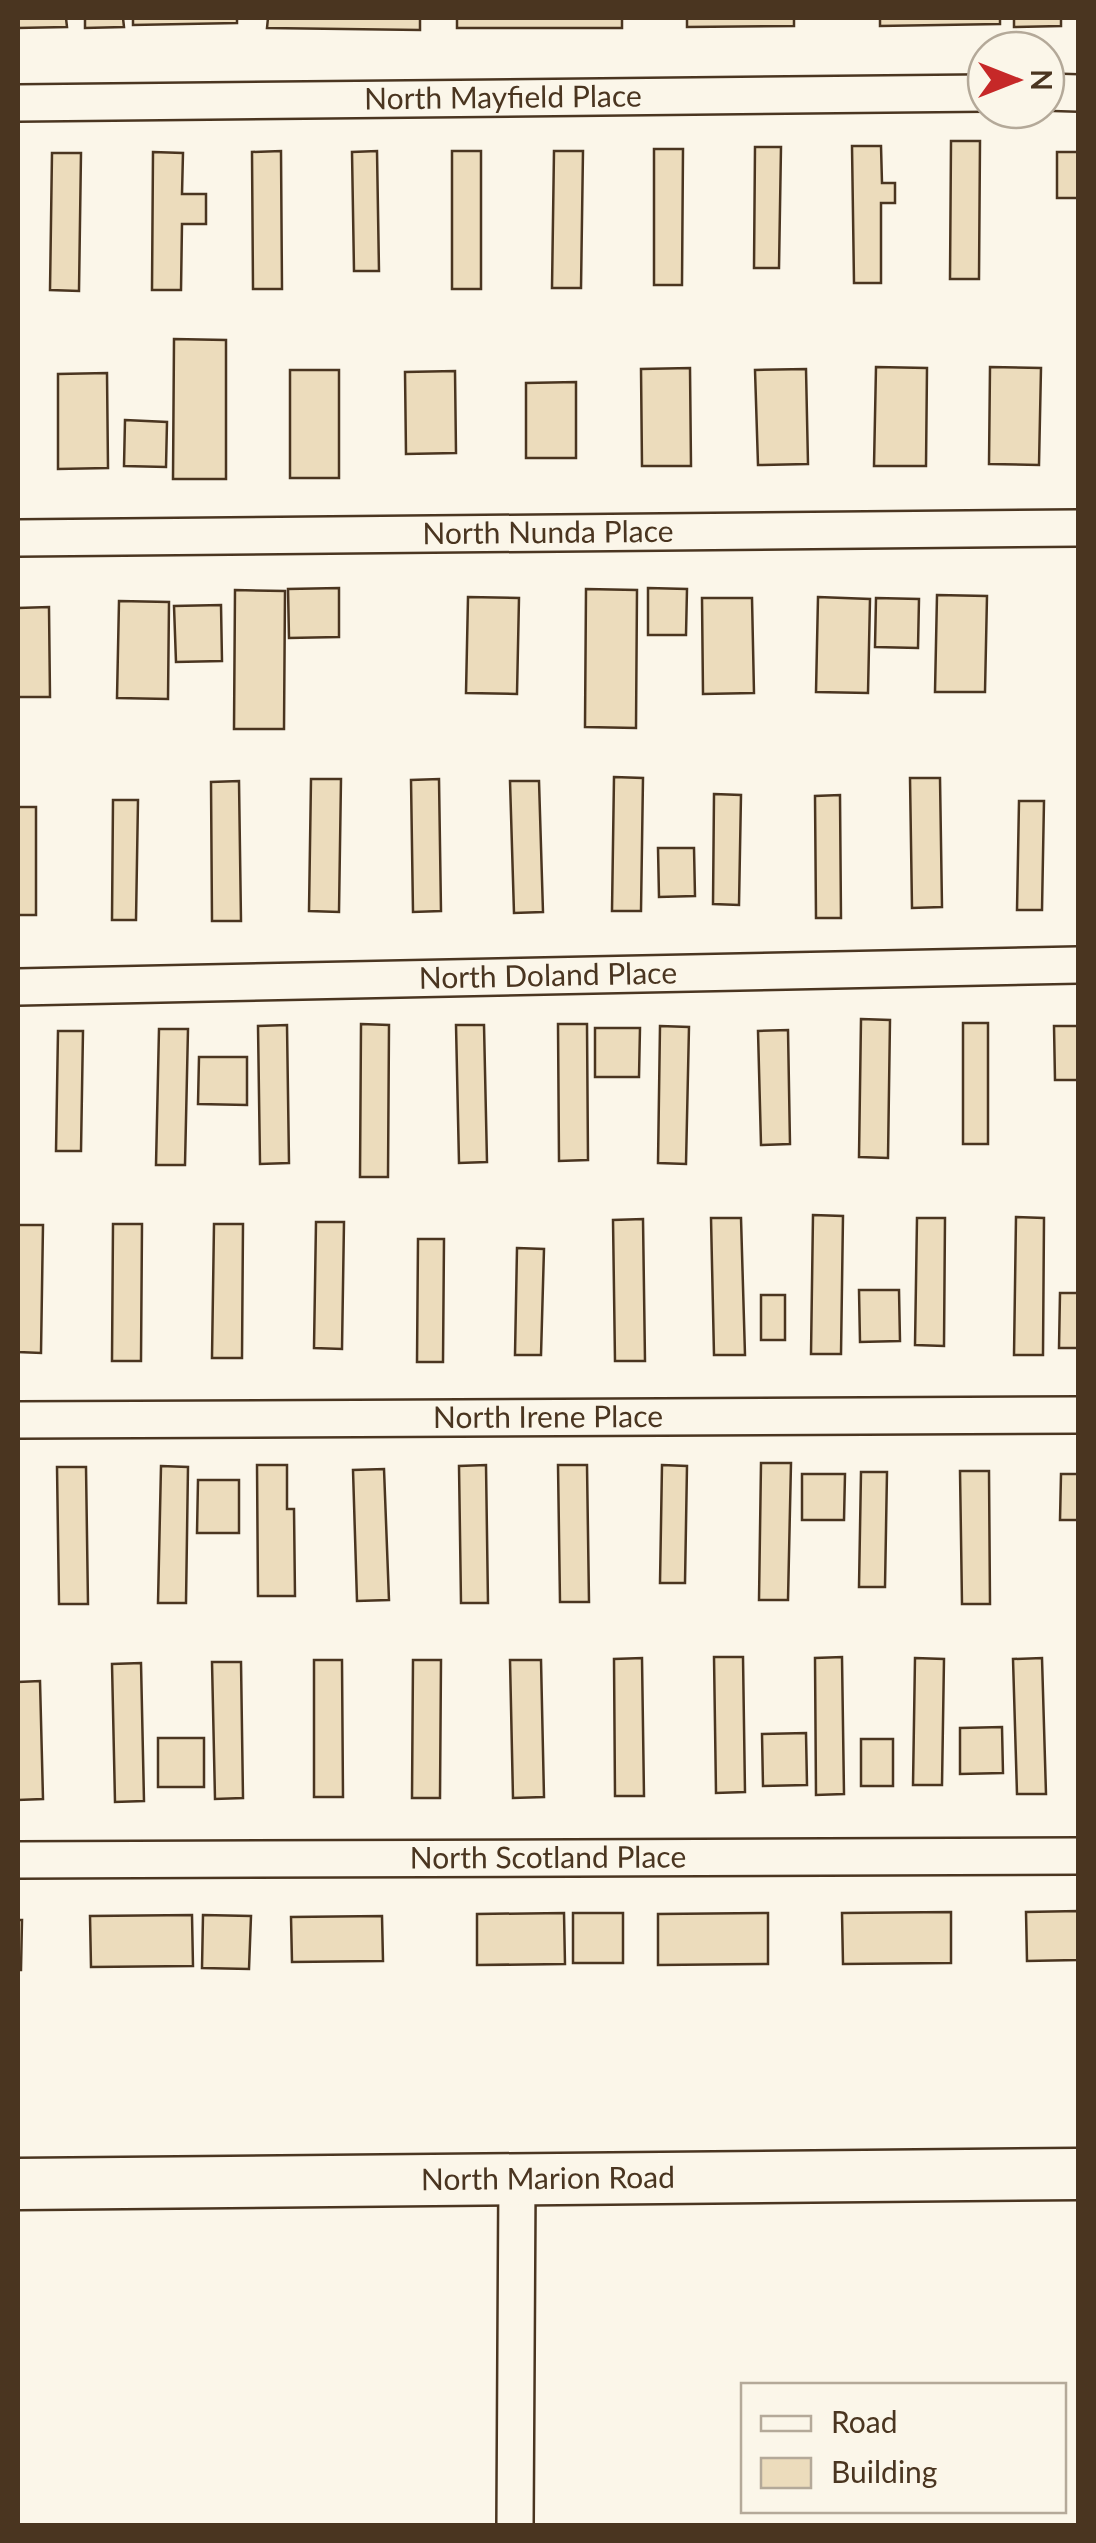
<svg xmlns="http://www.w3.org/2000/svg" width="1096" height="2543" font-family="Lato,sans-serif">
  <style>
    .building { fill: #ecdcbc; stroke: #4a3520; stroke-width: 2.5 }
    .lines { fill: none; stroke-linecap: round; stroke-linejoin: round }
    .street-casing { stroke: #4a3520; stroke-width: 40 }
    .secondary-casing { stroke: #4a3520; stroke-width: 55 }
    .street { stroke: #fbf6e9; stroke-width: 35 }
    .secondary { stroke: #fbf6e9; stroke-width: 50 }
    .labels { text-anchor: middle; stroke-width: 8; stroke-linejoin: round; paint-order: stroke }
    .street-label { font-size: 30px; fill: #4a3520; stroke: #fbf6e9 }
  </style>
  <rect width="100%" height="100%" fill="#fbf6e9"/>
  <path class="building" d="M18 18H66L67 27 18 28Z
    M85 18H123L124 27 85 28Z
    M133 18H237V23L133 25Z
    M268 18H420V30L267 28Z
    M457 18H622V28H457Z
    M687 18H794V26L687 27Z
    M880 18H1000V24L880 26Z
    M1014 18H1061V26L1014 27Z
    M951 141H980L979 279H950Z
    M852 146H881L882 183H895V203H881V283H854Z
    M755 147H781L779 268H754Z
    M654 149H683L682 285H654Z
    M281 151 282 289H253L252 152Z
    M377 151 379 271H354L352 152Z
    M452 151H481V289H452Z
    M554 151H583L581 288H552Z
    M153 152 183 153 182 194H206V224H182L181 290H152Z
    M1057 152H1078V198H1057Z
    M52 153H81L79 291 50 290Z
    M174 339 226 340V479H173Z
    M876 367 927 368 926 466H874Z
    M990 367 1041 368 1039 465 989 464Z
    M690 368 691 466H642L641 369Z
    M806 369 808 464 758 465 755 370Z
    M290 370H339V478H290Z
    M455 371 456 453 406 454 405 372Z
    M107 373 108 468 58 469V374Z
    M576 382V458H526V383Z
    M125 420 167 422 166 467 124 466Z
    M339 588V637L289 638 288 589Z
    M648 588 687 589 686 635H648Z
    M586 589 637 590 636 728 585 727Z
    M235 590 285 591 284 729H234Z
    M937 595 987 596 985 692H935Z
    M468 597 519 598 517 694 466 693Z
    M818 597 870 599 868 693 816 692Z
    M702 598H752L754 693 703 694Z
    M876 598 919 599 918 648 875 647Z
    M119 601 169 602 168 699 117 698Z
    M221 605 222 661 176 662 174 606Z
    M49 607 50 697H18V608Z
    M614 777 643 778 641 911H612Z
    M910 778H940L942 907 912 908Z
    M311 779H341L339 912 309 911Z
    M439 779 441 911 413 912 411 780Z
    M239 781 241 921H212L211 782Z
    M510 781H539L543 912 514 913Z
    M714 794 741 795 739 905 713 904Z
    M840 795 841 918H816L815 796Z
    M113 800H138L136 920H112Z
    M1019 801H1044L1042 910H1017Z
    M18 807H36V915H18Z
    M658 848H694L695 896 659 897Z
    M861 1019 890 1020 888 1158 859 1157Z
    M963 1023H988V1144H963Z
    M361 1024 389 1025 388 1177H360Z
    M558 1024H587L588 1160 559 1161Z
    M287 1025 289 1163 260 1164 258 1026Z
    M456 1025H484L487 1162 459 1163Z
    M660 1026 689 1027 686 1164 658 1163Z
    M1054 1026H1078V1080H1055Z
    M595 1028H640L639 1077H595Z
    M159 1029H188L185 1165H156Z
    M788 1030 790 1144 761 1145 758 1031Z
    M58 1031H83L81 1151H56Z
    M199 1057H247V1105L198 1104Z
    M813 1215 843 1216 841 1354H811Z
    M1016 1217 1044 1218 1043 1355H1014Z
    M711 1218H741L745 1355H714Z
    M917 1218H945L944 1346 915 1345Z
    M643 1219 645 1361H615L613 1220Z
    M316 1222H344L342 1349 314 1348Z
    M113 1224H142L141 1361H112Z
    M214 1224H243L242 1358H212Z
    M18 1225H43L41 1353 18 1352Z
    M418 1239H444L443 1362H417Z
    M517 1248 544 1249 541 1355H515Z
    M859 1290H899L900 1341 860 1342Z
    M1060 1293H1078V1348H1059Z
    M761 1295H785V1340H761Z
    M761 1463H791L788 1600H759Z
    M257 1465H287V1509H294L295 1596H258Z
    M486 1465 488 1603H461L459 1466Z
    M558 1465H587L589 1602H560Z
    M662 1465 687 1466 685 1583H660Z
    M161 1466 188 1467 186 1603H158Z
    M57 1467H86L88 1604H59Z
    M384 1469 389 1600 357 1601 353 1470Z
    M960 1471H989L990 1604H962Z
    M861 1472H887L885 1587H859Z
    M802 1474H845L844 1520H802Z
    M1061 1474H1078V1520H1060Z
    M198 1480H239V1533H197Z
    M714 1657H743L745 1792 716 1793Z
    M842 1657 844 1794 816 1795 815 1658Z
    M642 1658 644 1796H615L614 1659Z
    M915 1658 944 1659 942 1785H913Z
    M1042 1658 1046 1794H1017L1013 1659Z
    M314 1660H342L343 1797H314Z
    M413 1660H441L440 1798H412Z
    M510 1660H541L544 1797 513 1798Z
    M212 1662H241L243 1798 215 1799Z
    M141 1663 144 1801 115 1802 112 1664Z
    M40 1681 43 1799 18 1800V1682Z
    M1002 1727 1003 1773 960 1774V1728Z
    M806 1733 807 1785 763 1786 762 1734Z
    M158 1738H204V1787H158Z
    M861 1739H893V1786H861Z
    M1078 1911V1960L1027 1961 1026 1912Z
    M951 1912V1963L843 1964 842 1913Z
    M564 1913 565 1964 477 1965V1914Z
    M573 1913H623V1963H573Z
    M768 1913V1964L658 1965V1914Z
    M192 1915 193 1966 91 1967 90 1916Z
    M203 1915 251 1916 249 1969 202 1968Z
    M382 1916 383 1961 292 1962 291 1917Z
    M18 1920H22L21 1970H18Z"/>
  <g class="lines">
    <defs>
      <g id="street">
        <path d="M1046 92 1078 93"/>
        <path id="s1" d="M18 103 986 93"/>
        <path id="s2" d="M18 538 1078 528"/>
        <path id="s3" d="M18 987 1078 965"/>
        <path id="s4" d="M18 1420 1078 1415"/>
        <path id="s5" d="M18 1860 1078 1856"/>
        <path d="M515 2526 517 2181"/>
      </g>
      <g id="secondary">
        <path id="s6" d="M18 2184 1078 2174"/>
      </g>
    </defs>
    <use href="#street" class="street-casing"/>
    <use href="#secondary" class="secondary-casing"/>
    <use href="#street" class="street"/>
    <use href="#secondary" class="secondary"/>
  </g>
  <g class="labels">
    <g class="street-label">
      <text dy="10" stroke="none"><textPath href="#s1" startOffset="485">North Mayfield Place</textPath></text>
      <text dy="10" stroke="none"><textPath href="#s2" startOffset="530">North Nunda Place</textPath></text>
      <text dy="10" stroke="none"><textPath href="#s3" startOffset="530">North Doland Place</textPath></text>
      <text dy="10" stroke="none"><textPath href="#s4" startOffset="530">North Irene Place</textPath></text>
      <text dy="10" stroke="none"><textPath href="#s5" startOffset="530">North Scotland Place</textPath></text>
      <text dy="10" stroke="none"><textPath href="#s6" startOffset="530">North Marion Road</textPath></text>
    </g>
  </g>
  <rect width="1096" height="2543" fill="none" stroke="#4a3520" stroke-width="40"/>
  <rect x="741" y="2383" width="325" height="130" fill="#fbf6e9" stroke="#b4a999" stroke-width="2.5"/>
  <rect x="761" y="2416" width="50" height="15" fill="#fbf6e9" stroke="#b4a999" stroke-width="2.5"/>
  <text x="831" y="2433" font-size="30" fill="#4a3520">Road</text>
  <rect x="761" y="2458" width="50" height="30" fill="#ecdcbc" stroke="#b4a999" stroke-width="2.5"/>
  <text x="831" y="2483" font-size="30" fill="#4a3520">Building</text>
  <g transform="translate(1016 80) rotate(90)"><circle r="48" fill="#fbf6e9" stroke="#b4a999" stroke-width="2.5"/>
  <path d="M0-8L18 38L0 25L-18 38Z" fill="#c62828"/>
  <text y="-15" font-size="28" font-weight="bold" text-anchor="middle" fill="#4a3520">N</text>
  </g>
</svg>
